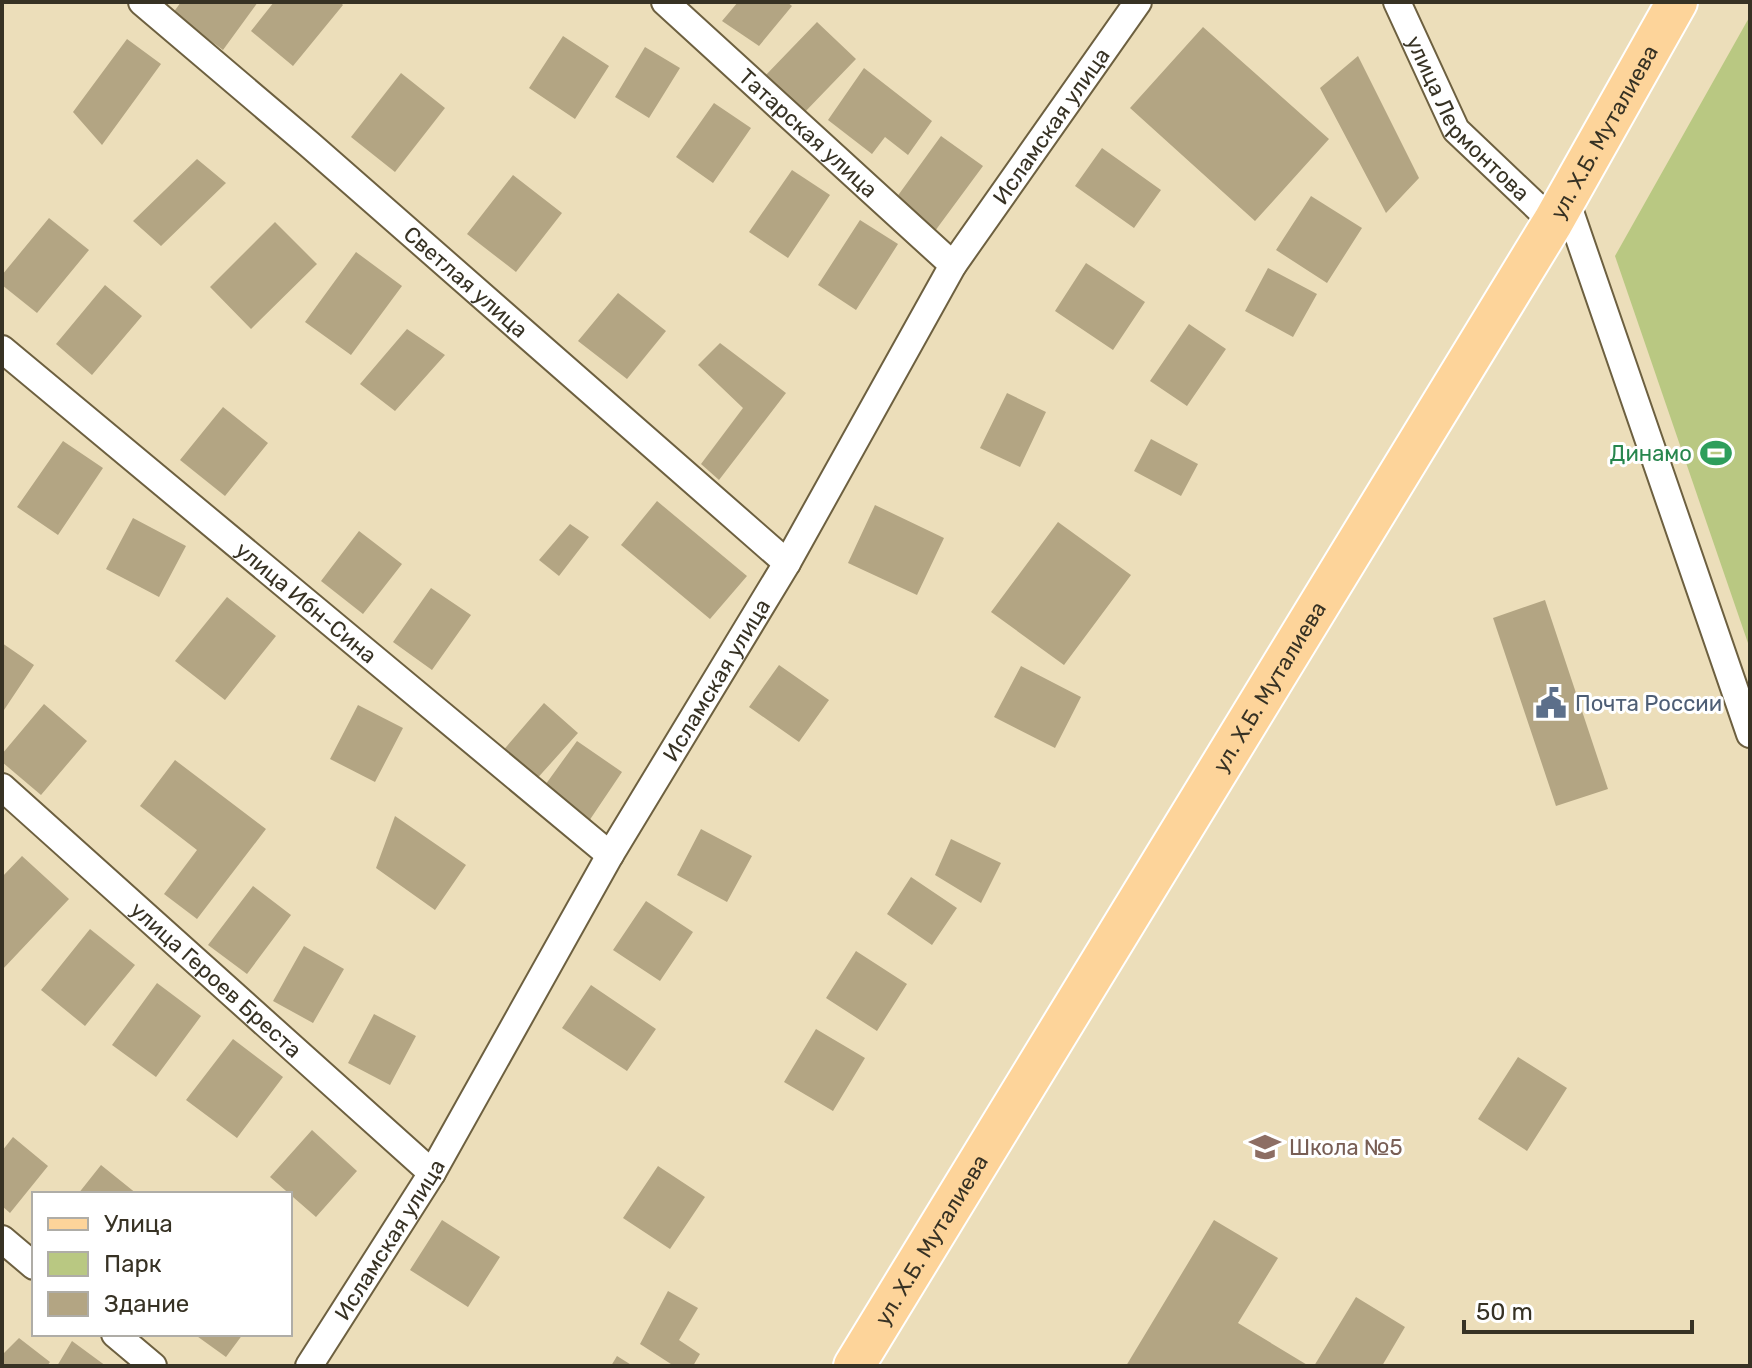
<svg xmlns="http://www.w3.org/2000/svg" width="1752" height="1368" font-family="Rubik,sans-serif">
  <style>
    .green { fill: #b9c882 }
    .building { fill: #b3a583 }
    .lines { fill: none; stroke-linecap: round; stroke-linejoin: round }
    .minor-casing { stroke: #6d6040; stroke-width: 30 }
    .primary-casing { stroke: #fff; stroke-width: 44 }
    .minor { stroke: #fff; stroke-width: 26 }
    .primary { stroke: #fdd49a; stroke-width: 40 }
    .labels { text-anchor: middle; stroke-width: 6; stroke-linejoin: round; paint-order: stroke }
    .street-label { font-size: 22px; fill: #373224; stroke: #fff }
    .leisure-label { font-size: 22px; fill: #27864d; stroke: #fff; text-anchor: end }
    .service-label { font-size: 22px; fill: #4e5e75; stroke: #fff; text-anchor: start }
    .education-label { font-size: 22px; fill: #785e54; stroke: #fff; text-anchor: start }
  </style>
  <rect width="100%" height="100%" fill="#ecdeba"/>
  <path class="green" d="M1750 16V649L1615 256Z"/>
  <path class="building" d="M181 2H258L223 50 173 13Z
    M274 2H340L343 5 293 66 251 31Z
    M738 2H787L792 6 759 46 722 21Z
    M817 22 856 59 802 115 763 78Z
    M1203 27 1329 139 1255 221 1130 108Z
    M563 36 609 66 575 119 529 88Z
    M127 39 161 64 102 145 73 112Z
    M645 47 680 68 649 118 615 97Z
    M1358 56 1419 178 1386 213 1320 88Z
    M864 68 932 121 908 155 885 137 872 154 828 120Z
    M401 73 445 108 395 172 351 137Z
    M714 103 751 128 713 183 676 157Z
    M941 136 983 166 935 231 894 201Z
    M1102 148 1161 190 1134 228 1075 186Z
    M197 159 226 183 161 246 133 221Z
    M792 170 830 195 788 258 749 232Z
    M513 175 562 213 516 272 467 234Z
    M1311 196 1362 228 1327 283 1276 250Z
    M49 218 89 250 37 313 2 285V275Z
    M860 220 898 244 856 310 818 285Z
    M275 222 317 264 251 329 210 287Z
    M356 252 402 286 351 355 305 322Z
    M1086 263 1145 302 1113 350 1055 311Z
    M1268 268 1317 294 1293 337 1245 311Z
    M105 285 142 316 92 375 56 344Z
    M618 293 666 331 627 379 578 341Z
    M1189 324 1226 349 1187 406 1150 381Z
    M407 329 445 355 395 411 360 384Z
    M720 343 786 393 719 480 701 464 743 408 698 365Z
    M1007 393 1046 412 1020 467 980 448Z
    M223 407 268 443 225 496 180 460Z
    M1151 439 1198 464 1181 496 1134 471Z
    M63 441 103 468 58 535 17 507Z
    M657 501 747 576 710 619 621 545Z
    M875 505 944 538 917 595 848 563Z
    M133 518 186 546 159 597 106 569Z
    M1058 522 1131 575 1064 665 991 612Z
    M570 524 589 537 559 576 539 560Z
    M359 531 402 564 363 614 321 581Z
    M431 588 471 615 432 670 393 642Z
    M227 597 276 636 225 700 175 661Z
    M1545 600 1608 789 1556 806 1493 618Z
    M2 643 34 665 2 713Z
    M779 665 829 700 799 742 749 707Z
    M1021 666 1081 697 1055 748 994 717Z
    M544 703 578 733 534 782 501 753Z
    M44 704 87 741 41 795 2 762V754Z
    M358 705 403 728 375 782 330 759Z
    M577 741 622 772 589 821 543 788Z
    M175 760 266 829 197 919 164 894 197 850 140 806Z
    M395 816 466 865 435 910 376 868Z
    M701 829 752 856 727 902 677 875Z
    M951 839 1001 863 981 903 935 875Z
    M22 856 69 899 2 970V877Z
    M911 877 957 908 932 945 887 914Z
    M253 886 291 915 247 974 208 945Z
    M646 901 693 932 660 981 613 950Z
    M90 929 135 965 85 1026 41 990Z
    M304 946 344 969 313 1023 273 1001Z
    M856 951 907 984 877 1031 826 998Z
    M157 983 201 1016 156 1077 112 1045Z
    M591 985 656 1029 627 1071 562 1028Z
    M374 1014 416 1036 390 1085 348 1063Z
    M816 1029 865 1058 833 1111 784 1082Z
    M233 1039 283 1077 237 1138 186 1100Z
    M1518 1057 1567 1088 1527 1151 1478 1119Z
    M312 1130 357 1171 316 1217 270 1177Z
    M13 1137 48 1166 10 1213 2 1206V1151Z
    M101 1165 137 1194H78Z
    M658 1166 705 1197 670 1249 623 1218Z
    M442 1220 500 1257 468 1307 410 1270Z
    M1214 1220 1278 1258 1238 1323 1309 1366H1126Z
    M668 1291 698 1308 679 1340 700 1354 693 1366H674L640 1344Z
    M1356 1297 1405 1327 1382 1366H1314Z
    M194 1334H243L226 1357Z
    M19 1338 50 1362 47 1366H2V1355Z
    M72 1341 106 1366H57Z
    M617 1356 633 1366H611Z"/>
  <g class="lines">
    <defs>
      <g id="minor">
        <path id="s1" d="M142 2 309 144 787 563"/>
        <path id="s2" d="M665 2 953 265"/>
        <path id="s3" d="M1397 2 1456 130 1553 222"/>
        <path d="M1566 200 1750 734"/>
        <path id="s4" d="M2 349 610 855"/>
        <path id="s5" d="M2 787 432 1173"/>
        <path d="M2 1239 34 1266"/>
        <path d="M115 1334 153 1366"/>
        <path id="s6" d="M309 1366 432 1173 610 855 787 563 953 265 1138 2"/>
      </g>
      <g id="primary">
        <path id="s7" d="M854 1366 1553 222 1677 2"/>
      </g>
    </defs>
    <use href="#minor" class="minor-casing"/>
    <use href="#primary" class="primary-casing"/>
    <use href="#minor" class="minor"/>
    <use href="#primary" class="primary"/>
  </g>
  <defs>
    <symbol id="stadium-bare" viewBox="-9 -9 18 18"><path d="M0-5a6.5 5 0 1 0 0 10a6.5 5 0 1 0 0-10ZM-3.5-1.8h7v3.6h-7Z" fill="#2e9e5b" stroke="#fff" stroke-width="2.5" paint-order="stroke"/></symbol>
    <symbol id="civic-bare" viewBox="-9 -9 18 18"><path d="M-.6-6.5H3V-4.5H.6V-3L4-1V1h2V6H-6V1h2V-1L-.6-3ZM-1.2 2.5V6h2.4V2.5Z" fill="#5c6f8a" stroke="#fff" stroke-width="2.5" paint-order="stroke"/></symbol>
    <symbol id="school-bare" viewBox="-9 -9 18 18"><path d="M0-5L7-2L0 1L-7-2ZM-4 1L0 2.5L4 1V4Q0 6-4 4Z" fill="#8d6e63" stroke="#fff" stroke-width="2.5" paint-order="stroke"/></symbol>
  </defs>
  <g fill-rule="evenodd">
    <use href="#stadium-bare" x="1694" y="431" width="44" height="44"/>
    <use href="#civic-bare" x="1529" y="681" width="44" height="44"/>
    <use href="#school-bare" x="1243" y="1125" width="44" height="44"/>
  </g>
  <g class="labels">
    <g class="street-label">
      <text dy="8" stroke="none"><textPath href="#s3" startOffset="138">улица Лермонтова</textPath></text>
      <text dy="8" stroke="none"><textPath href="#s6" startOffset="1446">Исламская улица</textPath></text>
      <text dy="8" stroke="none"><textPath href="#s7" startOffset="1444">ул. Х.Б. Муталиева</textPath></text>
      <text dy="8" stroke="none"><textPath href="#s2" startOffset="194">Татарская улица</textPath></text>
      <text dy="8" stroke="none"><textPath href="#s1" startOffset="428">Светлая улица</textPath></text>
      <text dy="8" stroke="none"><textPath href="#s4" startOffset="396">улица Ибн-Сина</textPath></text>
      <text dy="8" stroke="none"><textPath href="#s6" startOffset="798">Исламская улица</textPath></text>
      <text dy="8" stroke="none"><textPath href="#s7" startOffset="796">ул. Х.Б. Муталиева</textPath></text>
      <text dy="8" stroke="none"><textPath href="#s5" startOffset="288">улица Героев Бреста</textPath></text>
      <text dy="8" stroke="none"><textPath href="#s6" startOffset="150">Исламская улица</textPath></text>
      <text dy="8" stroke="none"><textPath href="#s7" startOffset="148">ул. Х.Б. Муталиева</textPath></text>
    </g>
    <g class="leisure-label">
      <text x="1692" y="461">Динамо</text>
    </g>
    <g class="service-label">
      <text x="1575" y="711">Почта России</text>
    </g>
    <g class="education-label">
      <text x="1289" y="1155">Школа №5</text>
    </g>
  </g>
  <rect width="1752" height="1368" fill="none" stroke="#373224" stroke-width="8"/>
  <rect x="32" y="1192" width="260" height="144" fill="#ffffff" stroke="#afada7" stroke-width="2"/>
  <rect x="48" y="1218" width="40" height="12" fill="#fdd49a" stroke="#afada7" stroke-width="2"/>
  <text x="104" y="1232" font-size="24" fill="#373224">Улица</text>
  <rect x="48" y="1252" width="40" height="24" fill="#b9c882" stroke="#afada7" stroke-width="2"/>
  <text x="104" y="1272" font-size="24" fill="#373224">Парк</text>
  <rect x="48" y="1292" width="40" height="24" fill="#b3a583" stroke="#afada7" stroke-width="2"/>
  <text x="104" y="1312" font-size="24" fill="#373224">Здание</text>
  <path d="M1464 1320v12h228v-12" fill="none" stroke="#373224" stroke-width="4"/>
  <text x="1476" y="1320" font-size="24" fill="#373224" stroke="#ffffff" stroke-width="6" paint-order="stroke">50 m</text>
</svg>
